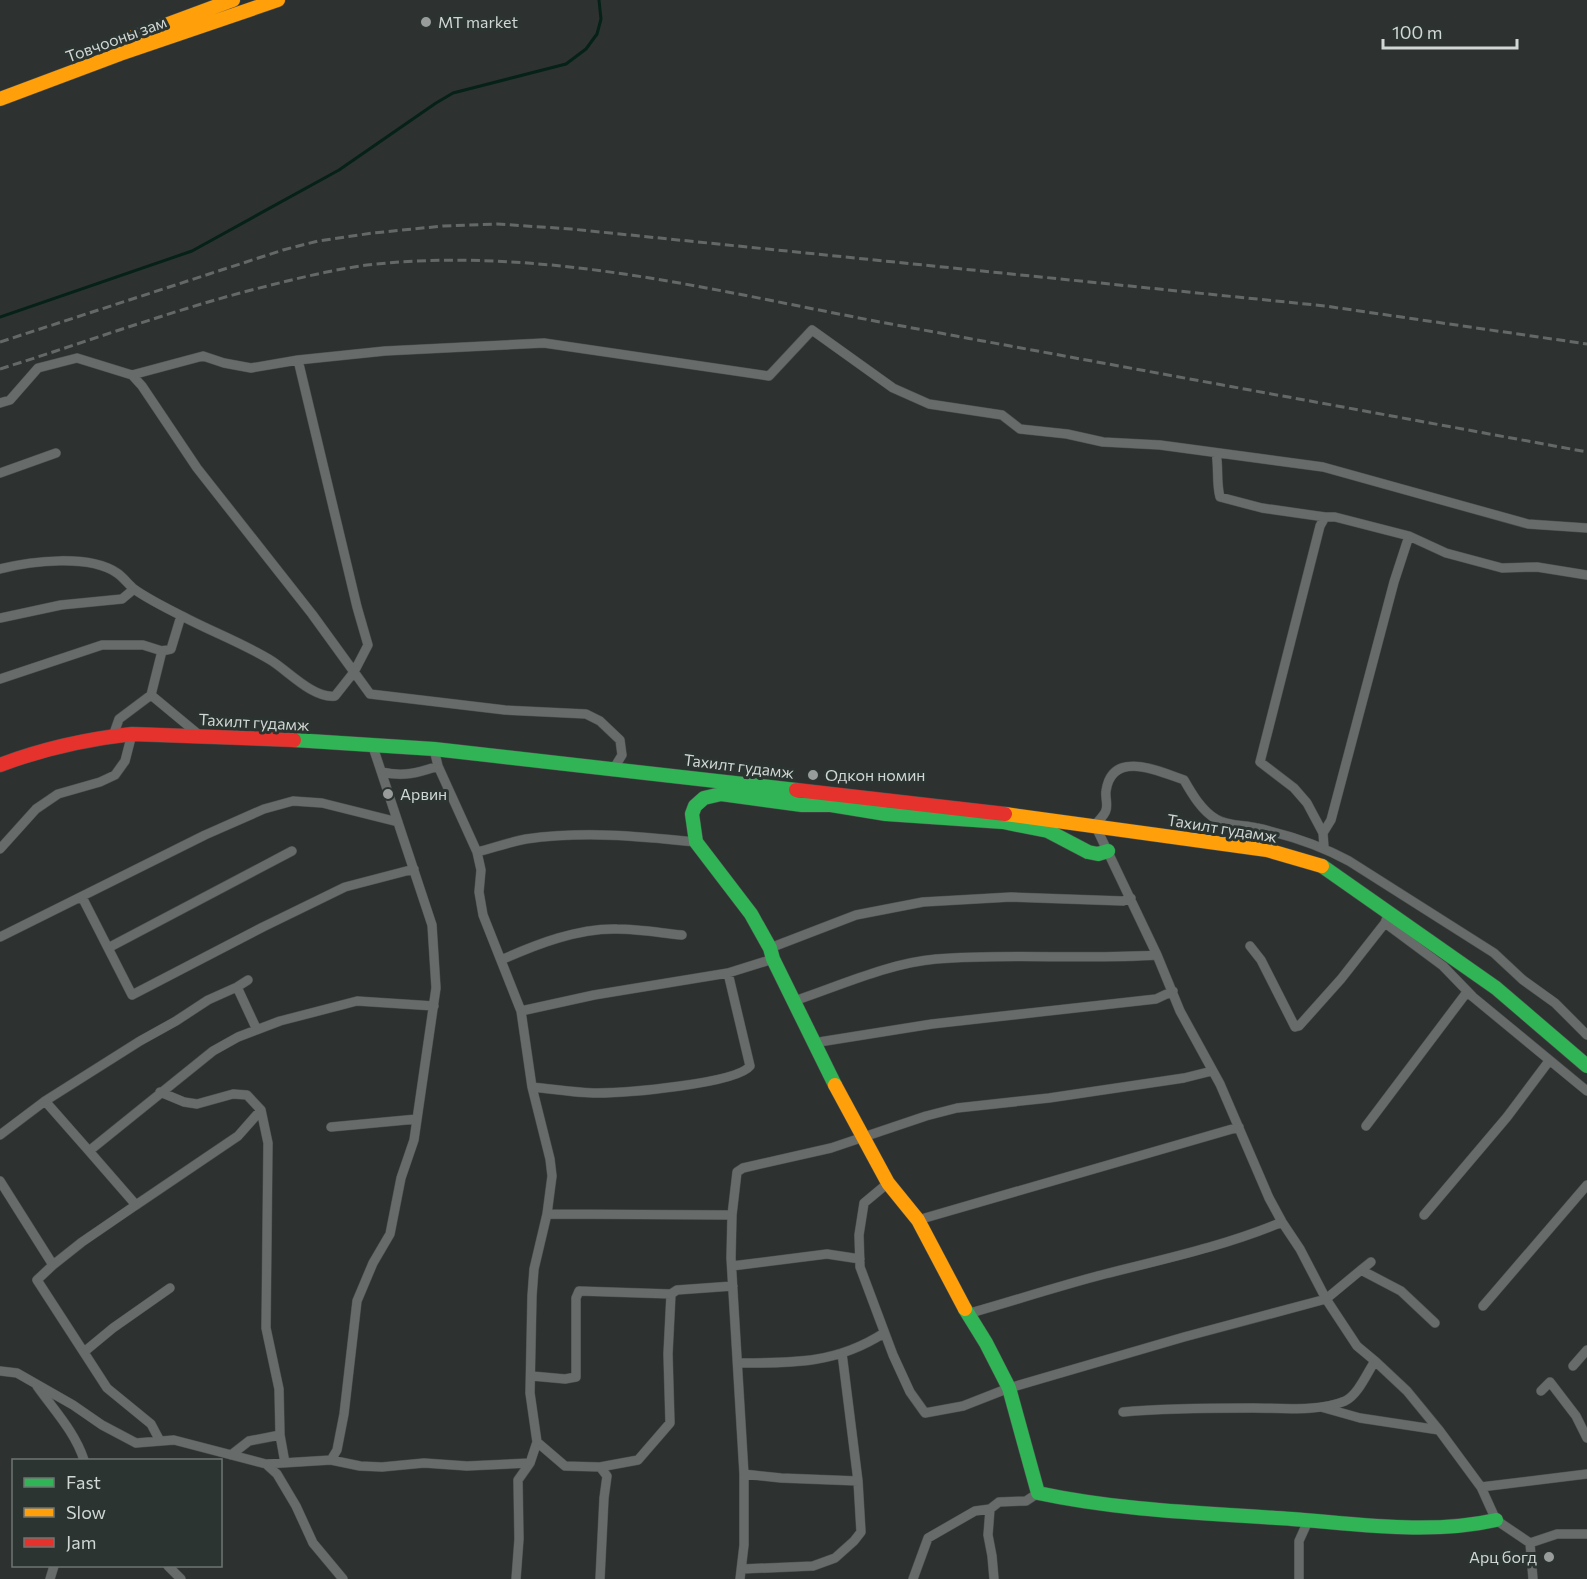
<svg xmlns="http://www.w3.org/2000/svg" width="1587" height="1579" font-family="Commissioner,sans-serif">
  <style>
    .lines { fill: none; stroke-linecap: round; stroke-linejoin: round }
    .stream { stroke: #062117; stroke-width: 3 }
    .street-casing { stroke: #4a4f4d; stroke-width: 10 }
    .fast-casing { stroke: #4a4f4d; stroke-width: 15 }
    .slow-casing { stroke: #4a4f4d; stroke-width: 15 }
    .jam-casing { stroke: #4a4f4d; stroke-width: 15 }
    .street { stroke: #676b69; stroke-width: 9 }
    .fast { stroke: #30b455; stroke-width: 14 }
    .slow { stroke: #ff9f0a; stroke-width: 14 }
    .jam { stroke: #e5322d; stroke-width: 14 }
    .rail { stroke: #646967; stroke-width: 3; stroke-dasharray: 9 4.5; stroke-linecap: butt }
    .poi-dot { fill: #989d9b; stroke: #2b3430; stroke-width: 2 }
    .labels { text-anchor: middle; stroke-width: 6; stroke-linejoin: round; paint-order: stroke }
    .poi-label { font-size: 16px; fill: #d1d7d4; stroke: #2b3430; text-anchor: start }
    .street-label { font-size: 16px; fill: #d1d7d4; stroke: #2b3430 }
  </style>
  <rect width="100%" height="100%" fill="#2d3230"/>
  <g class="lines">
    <path class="stream" d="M0 317 192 251 339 170 436 103 453 93 566 64 586 49 597 34 601 19 599 0"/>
    <defs>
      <path id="street" d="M132 375 203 356 224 363 251 368 298 360 385 351 544 343 769 376 812 330 893 388 929 404 1002 415 1020 429 1067 434 1103 442 1160 445 1323 467 1528 524 1587 528
        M0 403 10 400 38 368 77 358 132 375 142 386 197 468 312 614 370 694 505 710 586 714 600 721 620 740 622 755 614 768
        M1216 453C1219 468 1216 482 1220 497L1262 508 1325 517
        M0 473 56 453
        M0 569C31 561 89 554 117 573 123 577 128 584 134 589 145 597 168 609 182 616 212 632 243 643 272 661 289 672 314 699 335 696L354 672 368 645 357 607 298 360
        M0 618 61 605 122 599 134 589
        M0 679 102 645H143L162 651
        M151 695 198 734
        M113 736 119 719 151 695 162 651 171 649 181 616
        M434 749 438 766 477 852 481 870 479 892 483 915 521 1011 532 1087 550 1159 552 1176 547 1214 534 1269 532 1296 530 1393 537 1442 530 1463 518 1480 519 1539 516 1579
        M382 772C403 777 418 773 438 766
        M1323 833 1307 803 1294 788 1260 762 1320 526 1325 517H1335L1409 536
        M1324 847 1323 833 1331 820 1394 582 1409 536 1446 553 1502 568 1537 567 1587 575
        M0 849 36 809 58 794 100 782 115 775 125 761 132 734
        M477 852C493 848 510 842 526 839 585 831 637 836 696 842
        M82 897 132 995 263 927 345 887 414 869
        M1389 912 1385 923 1443 966 1473 997 1587 1091
        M0 937 205 835 264 809 293 801 322 803 398 822
        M1250 946 1261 960 1295 1027 1299 1026 1341 979 1385 923
        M108 948 292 851
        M770 948 856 915 923 902 1011 897 1123 901 1131 898
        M501 960C537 944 578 928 617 929 639 929 661 933 682 935
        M237 987 257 1030
        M794 1001C839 986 889 963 936 959 1009 953 1083 960 1157 955
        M521 1011 594 995 728 973 773 959
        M813 1043 932 1024 1156 999 1173 991
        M532 1087C554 1089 576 1093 597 1093 624 1093 736 1084 750 1066L728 973
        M160 1092 184 1102 197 1104 233 1094 247 1095 261 1110 268 1143 266 1328 279 1389 280 1435 285 1463
        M45 1101 89 1151 213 1051 238 1037 280 1021 357 1001 434 1006
        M1366 1126 1467 992
        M331 1127 417 1119
        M0 1135 45 1101 140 1041 176 1021 208 1000 237 987 248 980
        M0 1181 53 1265 37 1280 107 1388 151 1424 160 1441
        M888 1183 864 1203 859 1235 860 1267 893 1355 910 1392 925 1413 963 1406 1009 1388 1184 1337 1326 1299 1361 1270 1401 1291 1435 1323
        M136 1205 238 1136 261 1110
        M547 1214 732 1215
        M1424 1215 1507 1117 1549 1061
        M918 1220 1239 1127
        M53 1265 82 1242 136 1205 89 1151
        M732 1266 827 1254 860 1259
        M1361 1270 1371 1262
        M1483 1306 1587 1185
        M967 1314C1013 1301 1059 1286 1105 1274 1164 1259 1225 1246 1282 1222
        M84 1352 113 1328 170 1288
        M738 1363C793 1363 836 1364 884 1333
        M1573 1366 1587 1350
        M0 1371 17 1373 73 1405 102 1425 136 1443 174 1440 266 1464 331 1460 337 1450 344 1414 357 1301 373 1263 390 1234 401 1178 414 1140 436 988 432 925 372 744
        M532 1376 565 1379 576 1377V1298L579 1291 671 1294
        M37 1386C54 1410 75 1432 84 1460
        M1541 1391 1550 1382 1576 1416 1587 1438
        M1321 1407 1360 1418 1439 1430
        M1123 1412C1166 1408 1209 1408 1253 1408 1280 1408 1319 1412 1345 1401 1358 1395 1367 1373 1375 1361
        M537 1442 565 1466 600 1467 607 1476 604 1498 600 1579
        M231 1455 249 1441 280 1435
        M331 1460 360 1466 382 1467 424 1463 467 1466 530 1463
        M266 1464 277 1474 296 1506 313 1543 343 1579
        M600 1467 638 1460 670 1423 668 1354 671 1294 677 1290 733 1286
        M744 1474 781 1478 858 1481 842 1353
        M1481 1487 1587 1474
        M1530 1543 1557 1534H1587
        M168 1566 181 1579
        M742 1569 813 1566 835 1558 854 1541 861 1532 858 1481
        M50 1579 54 1566
        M740 1579 744 1545V1474L731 1258 732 1215 737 1172 743 1168 831 1148 926 1116 957 1108 1049 1098 1184 1078 1212 1071
        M913 1579 928 1538 975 1511 990 1509
        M994 1579 992 1556 988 1535 990 1509 999 1502 1026 1501 1038 1493
        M1299 1579V1541L1308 1521
        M1533 1579 1530 1543 1496 1520 1481 1487 1439 1430 1407 1391 1375 1361 1357 1346 1326 1299 1300 1249 1282 1222 1269 1198 1220 1084 1180 1011 1157 955 1095 825C1098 821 1105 815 1106 810 1108 804 1105 797 1106 791 1112 749 1159 771 1184 780 1192 794 1202 811 1216 819 1227 826 1245 825 1257 828 1289 835 1320 845 1349 861L1494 953 1523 980 1555 1003 1587 1035"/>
      <path id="fast" d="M294 740 434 749 796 790
        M1322 866 1496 988 1587 1066
        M835 1085 773 959 770 948 751 914 696 842 692 814 695 806 704 798 721 794 802 805H831L886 814 1003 822 1048 831 1088 852 1098 854 1108 851
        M965 1309 986 1343 1009 1388 1038 1493C1122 1511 1206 1513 1292 1519 1358 1524 1430 1535 1496 1520"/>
      <path id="slow" d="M125 40 233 0
        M0 99 120 54 278 0
        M1005 814 1267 850 1322 866
        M835 1085 888 1183 918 1220 965 1309"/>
      <path id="jam" d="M0 765C42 749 87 739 132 734L294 740
        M796 790 1005 814"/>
    </defs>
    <use href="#street" class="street-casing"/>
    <use href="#fast" class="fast-casing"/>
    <use href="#slow" class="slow-casing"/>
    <use href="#jam" class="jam-casing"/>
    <use href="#street" class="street"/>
    <use href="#fast" class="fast"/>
    <use href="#slow" class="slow"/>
    <use href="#jam" class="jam"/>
    <path class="rail" d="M0 342 283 250 318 241 373 233 443 226 497 224 571 229 1325 306 1587 344
      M0 369C80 344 159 315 240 293 283 282 324 271 367 265 544 245 718 292 891 324 1123 367 1355 409 1587 452"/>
  </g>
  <g class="poi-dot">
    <circle cx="426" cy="22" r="6"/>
    <circle cx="813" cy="775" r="6"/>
    <circle cx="388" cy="794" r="6"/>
    <circle cx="1549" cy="1557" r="6"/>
  </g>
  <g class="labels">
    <g class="poi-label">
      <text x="438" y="28">MT market</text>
      <text x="825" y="781">Одкон номин</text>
      <text x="400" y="800">Арвин</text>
      <text x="1537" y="1563" text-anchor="end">Арц богд</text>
    </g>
    <g class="street-label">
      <text transform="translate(116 39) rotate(-20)" y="6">Товчооны зам</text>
      <text transform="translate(254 722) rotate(3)" y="6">Тахилт гудамж</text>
      <text transform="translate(739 766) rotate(7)" y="6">Тахилт гудамж</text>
      <text transform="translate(1222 828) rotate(9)" y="6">Тахилт гудамж</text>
    </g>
  </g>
  <rect x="12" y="1459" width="210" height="108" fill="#2b3430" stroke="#6d7572" stroke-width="1.5"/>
  <rect x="24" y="1478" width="30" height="9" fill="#30b455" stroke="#6d7572" stroke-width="1.5"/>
  <text x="66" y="1489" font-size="18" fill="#d1d7d4">Fast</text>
  <rect x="24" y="1508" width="30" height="9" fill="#ff9f0a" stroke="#6d7572" stroke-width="1.5"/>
  <text x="66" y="1519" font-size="18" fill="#d1d7d4">Slow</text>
  <rect x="24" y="1538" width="30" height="9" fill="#e5322d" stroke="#6d7572" stroke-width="1.5"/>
  <text x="66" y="1549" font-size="18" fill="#d1d7d4">Jam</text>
  <path d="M1383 39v9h134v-9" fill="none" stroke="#d1d7d4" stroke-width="3"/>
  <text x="1392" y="39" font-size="18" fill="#d1d7d4" stroke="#2b3430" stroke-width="4.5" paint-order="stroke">100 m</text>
</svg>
